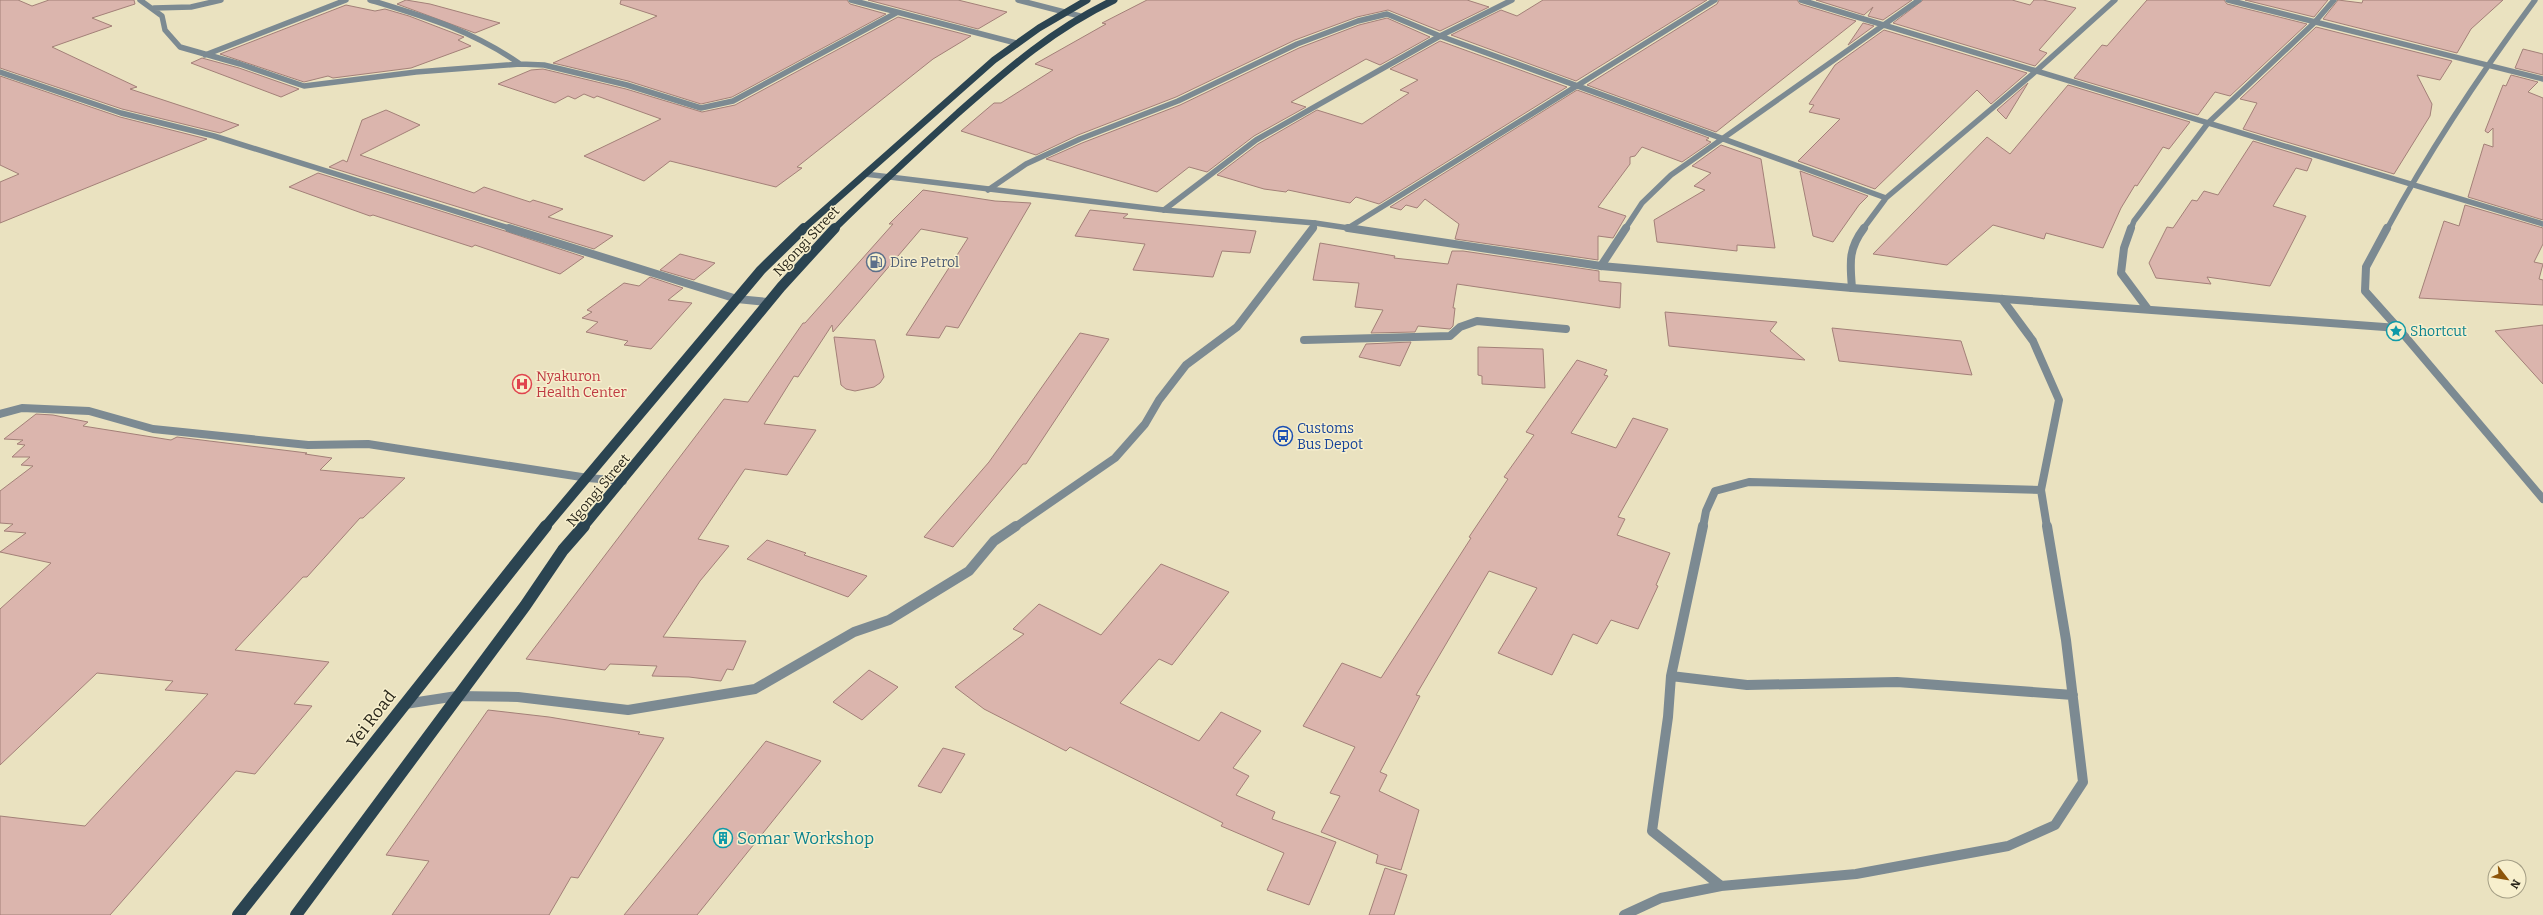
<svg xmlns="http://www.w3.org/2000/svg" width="2543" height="915" font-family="Bitter,serif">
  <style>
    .building { fill: #dbb5ad; stroke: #a38078 }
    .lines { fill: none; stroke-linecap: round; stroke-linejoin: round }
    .service-far2 { stroke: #7c8a92; stroke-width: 5.5 }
    .service-far1 { stroke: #7c8a92; stroke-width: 8 }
    .service { stroke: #7c8a92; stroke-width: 10 }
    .minor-far1 { stroke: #7c8a92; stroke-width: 5.5 }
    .minor { stroke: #7c8a92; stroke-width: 8 }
    .tertiary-far1 { stroke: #7c8a92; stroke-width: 5.5 }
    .tertiary { stroke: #7c8a92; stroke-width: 8 }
    .primary-far2 { stroke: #2b4451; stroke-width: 7 }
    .primary-far1 { stroke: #2b4451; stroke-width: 10 }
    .primary { stroke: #2b4451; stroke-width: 12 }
    .labels { text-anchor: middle; stroke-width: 3; stroke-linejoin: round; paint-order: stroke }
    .street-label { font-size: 14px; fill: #2a271b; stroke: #f7efcd }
    .service-label { font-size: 14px; fill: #4e5e75; stroke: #f7efcd; text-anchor: start }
    .culture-label { font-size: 14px; fill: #0d838f; stroke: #f7efcd; text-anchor: start }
    .health-label { font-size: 14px; fill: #be3a42; stroke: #f7efcd; text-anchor: start }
    .transit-label { font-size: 14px; fill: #164399; stroke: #f7efcd; text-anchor: start }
    .near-street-label { font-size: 17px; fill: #2a271b; stroke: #f7efcd }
    .near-culture-label { font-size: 17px; fill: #0d838f; stroke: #f7efcd; text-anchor: start }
  </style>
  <rect width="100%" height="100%" fill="#eae2c0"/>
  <path class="building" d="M0 0H18L32 6 49 0H134L135 4 92 18 112 26 52 47 137 87 130 89 239 125 220 133 122 109 0 68Z
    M406 0 430 4 500 23 475 33 397 4Z
    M621 0H847L850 4 886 14 732 97 701 104 628 81 553 63 657 16 620 4Z
    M868 0H958L1007 12 978 29Z
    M1147 0H1467L1489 7 1440 31 1388 10 1357 17 1295 40 1176 97 1078 135 1036 155 961 131 994 103H1001L1053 70 1035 64 1106 24 1102 23Z
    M1543 0H1707L1576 81 1451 35 1501 10 1517 16Z
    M1719 0H1797L1800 4 1856 21 1716 132 1587 85 1717 4Z
    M1816 0H1912L1883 20 1868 16 1873 7 1864 15Z
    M1923 0H2012L2030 5 2034 0H2043L2076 8 2039 50 2047 53 2035 66 1893 23Z
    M2147 0H2224L2227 4 2307 24 2230 96 2215 92 2198 115 2074 78 2102 45 2107 46Z
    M2245 0H2328L2314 17Z
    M2338 0 2362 3 2363 0H2503L2471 29 2457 53 2323 19Z
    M346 5 375 11 385 9 409 16 464 37 458 40 471 46 411 68 333 78 328 76 304 82 220 54Z
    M898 17 971 36 933 59 797 167 802 168 776 187 670 161 644 181 584 156 661 119 597 96 594 98 584 94 575 99 568 96 555 103 498 84 531 70 543 69 626 89 702 112 735 105Z
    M1387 18 1430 37 1380 65 1366 59 1291 102 1306 107 1254 136 1207 172 1189 167 1157 192 1046 159 1082 143 1180 105 1299 48 1359 25Z
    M1863 23 1874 26 1848 45Z
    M2316 27 2452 61 2440 80 2417 75 2432 104 2430 116 2394 174 2243 129 2257 103 2240 99Z
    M1884 30 2027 73 1991 104 1977 90 1875 189 1798 161 1840 119 1809 112 1814 105 1809 104 1835 65Z
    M1440 41 1567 87 1379 204 1356 197 1350 203 1288 190 1286 192 1264 189 1217 175 1258 144 1317 110 1362 124 1409 93 1400 90 1418 80 1390 69Z
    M2523 49 2543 54V75L2515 68Z
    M202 58 239 68 299 89 281 97 191 63Z
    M2511 75 2538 82 2528 92 2543 98V220L2468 197 2484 144 2493 147V128L2488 133 2485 131 2503 85 2506 86Z
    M0 76 120 117 207 139 0 223V182L19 174 0 165Z
    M2028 83 2006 119 1997 110Z
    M2068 85 2190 122 2169 149 2163 147 2137 186 2135 185 2121 208 2103 248 2046 233 2044 239 1993 225 1947 265 1873 254 1987 137 2010 154Z
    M1577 90 1709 138 1706 140 1711 142 1682 162 1642 147 1635 156 1630 157V164L1598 207 1626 216 1613 238 1598 236V260L1455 239 1459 224 1425 199 1417 208 1406 205 1401 210 1390 207Z
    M386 110 420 125 360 155 474 193 484 187 530 202 533 200 563 209 548 217 613 236 594 249 329 167 343 160 347 162 362 120Z
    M2253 141 2312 159 2307 171 2296 168 2273 206 2306 216 2270 286 2207 277 2211 284 2156 278 2149 263 2167 227 2173 228 2192 200 2197 201 2204 191 2218 195Z
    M1721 145 1761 159 1775 248 1737 245V251L1657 242 1654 220 1705 190 1694 186 1711 173 1692 166Z
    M1800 171 1868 196 1859 205 1833 242 1813 236Z
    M318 173 505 231 584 257 560 274 475 245 472 247 373 215 370 216 289 187Z
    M923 190 995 201 1031 203 958 328 946 326 939 338 906 335 968 238 921 229 833 332 832 325 798 377 794 376 764 424 816 430 787 475 745 469 698 539 729 546 700 581 663 637 746 641 733 670 727 669 721 681 689 677 652 676 657 666 610 664 605 670 526 659 724 399 748 402 803 323H805L893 224H889Z
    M2465 205 2543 228V244L2534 262 2543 264 2539 279 2543 280V305L2419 298 2444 221 2459 226Z
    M1090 210 1128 214 1123 218 1256 231 1250 253 1222 251 1213 277 1133 270 1145 244 1075 236Z
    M1320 243 1395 256 1394 258 1448 264 1452 251H1463L1599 271V281L1621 283 1620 308 1457 284 1453 308H1455L1453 326 1450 329 1418 326 1415 332 1371 333 1383 310 1355 307 1359 283 1313 280Z
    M680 254 715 263 694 280 660 270Z
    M650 277 683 288 668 300 692 303 651 349 624 345 628 341 586 332 598 322 582 318 592 312 587 310 624 283 639 286Z
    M1665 312 1777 322 1770 331 1805 360 1669 346Z
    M2543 325V384L2495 331Z
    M1832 328 1961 341 1972 375 1839 361Z
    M1080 333 1109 339 1026 464H1023L953 547 924 537 989 462Z
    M834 337 875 340 884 377 880 383 874 387 855 391 846 389 841 385Z
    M1411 342 1400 366 1359 357 1366 344Z
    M1478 347 1543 349 1545 388 1482 384V376L1478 375Z
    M1577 360 1607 370 1604 375 1608 376 1571 433 1616 448 1633 418 1668 429 1618 517 1625 519 1617 535 1670 553 1656 585 1658 586 1638 629 1611 620 1597 644 1573 634 1552 675 1498 653 1537 588 1489 571 1416 695 1420 696 1380 772 1387 775 1379 791 1419 810 1401 870 1376 863 1378 855 1321 832 1340 796 1330 793 1355 747 1303 726 1342 663 1381 678 1471 538 1469 537 1508 479 1504 477 1534 435 1526 432Z
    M36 414 53 415 88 422 83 426 171 440 177 437 307 453 305 454 332 458 320 470 405 478 363 518H360L307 577H303L235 650 329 662 294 704 312 706 255 774 236 771 110 915H0V816L85 826 208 694 165 690 173 681 97 673 0 765V609L51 563 0 552 26 533 4 531 13 524 0 523V491L33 466 21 465 30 457H12L25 445 17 444 23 440 4 439Z
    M767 540 806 553 804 555 867 576 848 597 747 559Z
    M1161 564 1229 592 1172 665 1159 659 1120 703 1199 741 1221 712 1261 731 1233 768 1249 776 1236 795 1275 812 1272 819 1336 842 1309 905 1267 890 1284 853 1221 826 1223 823 1070 747 1066 751 984 709 955 687 1024 634 1013 629 1039 604 1101 635Z
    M869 670 898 687 862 720 833 702Z
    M488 710 549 717 640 732 638 734 664 738 578 878 571 877 549 915H392L429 861 386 855Z
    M766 741 821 761 697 915H624Z
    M943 748 965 754 941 793 918 786Z
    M1385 868 1407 875 1394 915H1369Z"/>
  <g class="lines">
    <path class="service-far2" d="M140 0 162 16 165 30 180 47 240 64 304 86 416 72 520 64 544 65 627 85 701 108 733 101 896 13
      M370 0C426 17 471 30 520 64
      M851 0 1016 43
      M154 8 191 7 221 0
      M205 55 346 0
      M1313 229 1315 223"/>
    <path class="service-far1" d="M2002 299 2033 341 2059 400 2041 490 2047 527
      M1304 340 1450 336 1460 327 1477 321 1566 329
      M1015 527 1115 458 1145 424 1159 400 1186 365 1237 327 1313 228
      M1703 527 1706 511 1715 491 1749 482 2041 490"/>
    <path class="service" d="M1703 526 1671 676 1668 717 1652 831 1721 886
      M1671 676 1747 685 1897 682 2073 695
      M405 704 457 696 518 697 628 710 755 689 854 632 889 620 969 571 994 541 1016 526
      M1624 915 1661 898 1721 886 1856 874 2008 846 2055 825 2083 782 2066 640 2047 526"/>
    <path class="minor-far1" d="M1018 0 1080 16
      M1801 0 2543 224
      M2228 0 2543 79
      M0 72 121 113 214 136 512 229
      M988 190 1026 164 1080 139 1178 101 1297 44 1358 21 1387 14 1440 36 1886 198
      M1164 210 1256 140 1440 36 1512 0
      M1348 228 1715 0
      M1625 229 1642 203 1671 175 1919 0
      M1863 229 1886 198 2035 72 2115 0
      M2131 229 2134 221 2208 123 2314 23 2334 0
      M2387 229C2430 149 2481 73 2535 0"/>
    <path class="minor" d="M509 228 737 299 768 302
      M2131 228 2124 248 2121 273 2147 308
      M2387 228 2366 267 2365 291 2398 328
      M1601 266 1626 228
      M1852 288C1850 263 1848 249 1864 228
      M0 414 22 408 89 411 153 429 308 445 368 444 588 478 623 481"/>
    <path class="tertiary-far1" d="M865 174 1164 210 1315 223 1355 229"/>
    <path class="tertiary" d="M1348 228 1601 266 1852 288 2398 328 2543 499"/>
    <path class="primary-far2" d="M803 229 994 60 1039 28 1087 0
      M834 229C875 189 916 151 958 113 1008 69 1053 29 1114 0"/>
    <path class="primary-far1" d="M545 527 761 270 804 228
      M583 527 781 287 835 228"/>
    <path class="primary" d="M238 915 546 526
      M296 915 525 606 563 550 584 526"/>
  </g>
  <defs>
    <symbol id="fuel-ring" viewBox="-11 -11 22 22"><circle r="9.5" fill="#f7efcd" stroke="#5c6f8a" stroke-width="1.5"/><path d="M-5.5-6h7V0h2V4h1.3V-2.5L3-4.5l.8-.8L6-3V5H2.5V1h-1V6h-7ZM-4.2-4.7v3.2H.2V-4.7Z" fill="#5c6f8a"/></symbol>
    <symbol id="sight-ring" viewBox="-11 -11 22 22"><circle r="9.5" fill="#f7efcd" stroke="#0f9aa8" stroke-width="1.5"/><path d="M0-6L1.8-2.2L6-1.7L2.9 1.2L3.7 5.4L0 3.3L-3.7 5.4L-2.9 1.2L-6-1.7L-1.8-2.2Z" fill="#0f9aa8"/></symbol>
    <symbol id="hospital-ring" viewBox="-11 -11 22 22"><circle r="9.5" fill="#f7efcd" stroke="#e0444e" stroke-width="1.5"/><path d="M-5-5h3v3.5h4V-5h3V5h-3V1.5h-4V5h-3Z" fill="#e0444e"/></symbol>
    <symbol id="bus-ring" viewBox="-11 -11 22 22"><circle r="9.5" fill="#f7efcd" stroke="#1a4fb4" stroke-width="1.5"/><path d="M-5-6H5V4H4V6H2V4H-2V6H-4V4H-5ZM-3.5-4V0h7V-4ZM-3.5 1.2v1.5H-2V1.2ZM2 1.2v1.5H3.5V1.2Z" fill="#1a4fb4"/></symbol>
    <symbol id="building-ring" viewBox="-11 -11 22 22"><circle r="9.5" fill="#f7efcd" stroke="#0f9aa8" stroke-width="1.5"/><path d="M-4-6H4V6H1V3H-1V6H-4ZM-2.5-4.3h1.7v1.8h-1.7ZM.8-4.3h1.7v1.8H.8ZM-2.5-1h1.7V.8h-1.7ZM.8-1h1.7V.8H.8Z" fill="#0f9aa8"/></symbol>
  </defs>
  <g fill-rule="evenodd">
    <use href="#fuel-ring" x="865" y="251" width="22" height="22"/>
    <use href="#sight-ring" x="2385" y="320" width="22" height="22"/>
    <use href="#hospital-ring" x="511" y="373" width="22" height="22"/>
    <use href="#bus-ring" x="1272" y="425" width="22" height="22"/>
    <use href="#building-ring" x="712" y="827" width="22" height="22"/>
  </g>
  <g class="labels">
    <g class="street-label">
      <text transform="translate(806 241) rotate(-47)" y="5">Ngongi Street</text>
      <text transform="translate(598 490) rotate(-50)" y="5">Ngongi Street</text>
    </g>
    <g class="service-label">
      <text x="890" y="267">Dire Petrol</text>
    </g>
    <g class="culture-label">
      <text x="2410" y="336">Shortcut</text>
    </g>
    <g class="health-label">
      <text x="536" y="381">Nyakuron<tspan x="536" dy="16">Health Center</tspan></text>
    </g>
    <g class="transit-label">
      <text x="1297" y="433">Customs<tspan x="1297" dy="16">Bus Depot</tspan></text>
    </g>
    <g class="near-street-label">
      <text transform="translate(371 719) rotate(-52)" y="6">Yei Road</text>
    </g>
    <g class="near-culture-label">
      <text x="737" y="844">Somar Workshop</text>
    </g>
  </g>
  <g transform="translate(2507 879) rotate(121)"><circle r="19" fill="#f7efcd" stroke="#a59f86"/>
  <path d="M0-3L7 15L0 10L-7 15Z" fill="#8d550a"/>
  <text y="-6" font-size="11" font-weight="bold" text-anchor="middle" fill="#2a271b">N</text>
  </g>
</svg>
